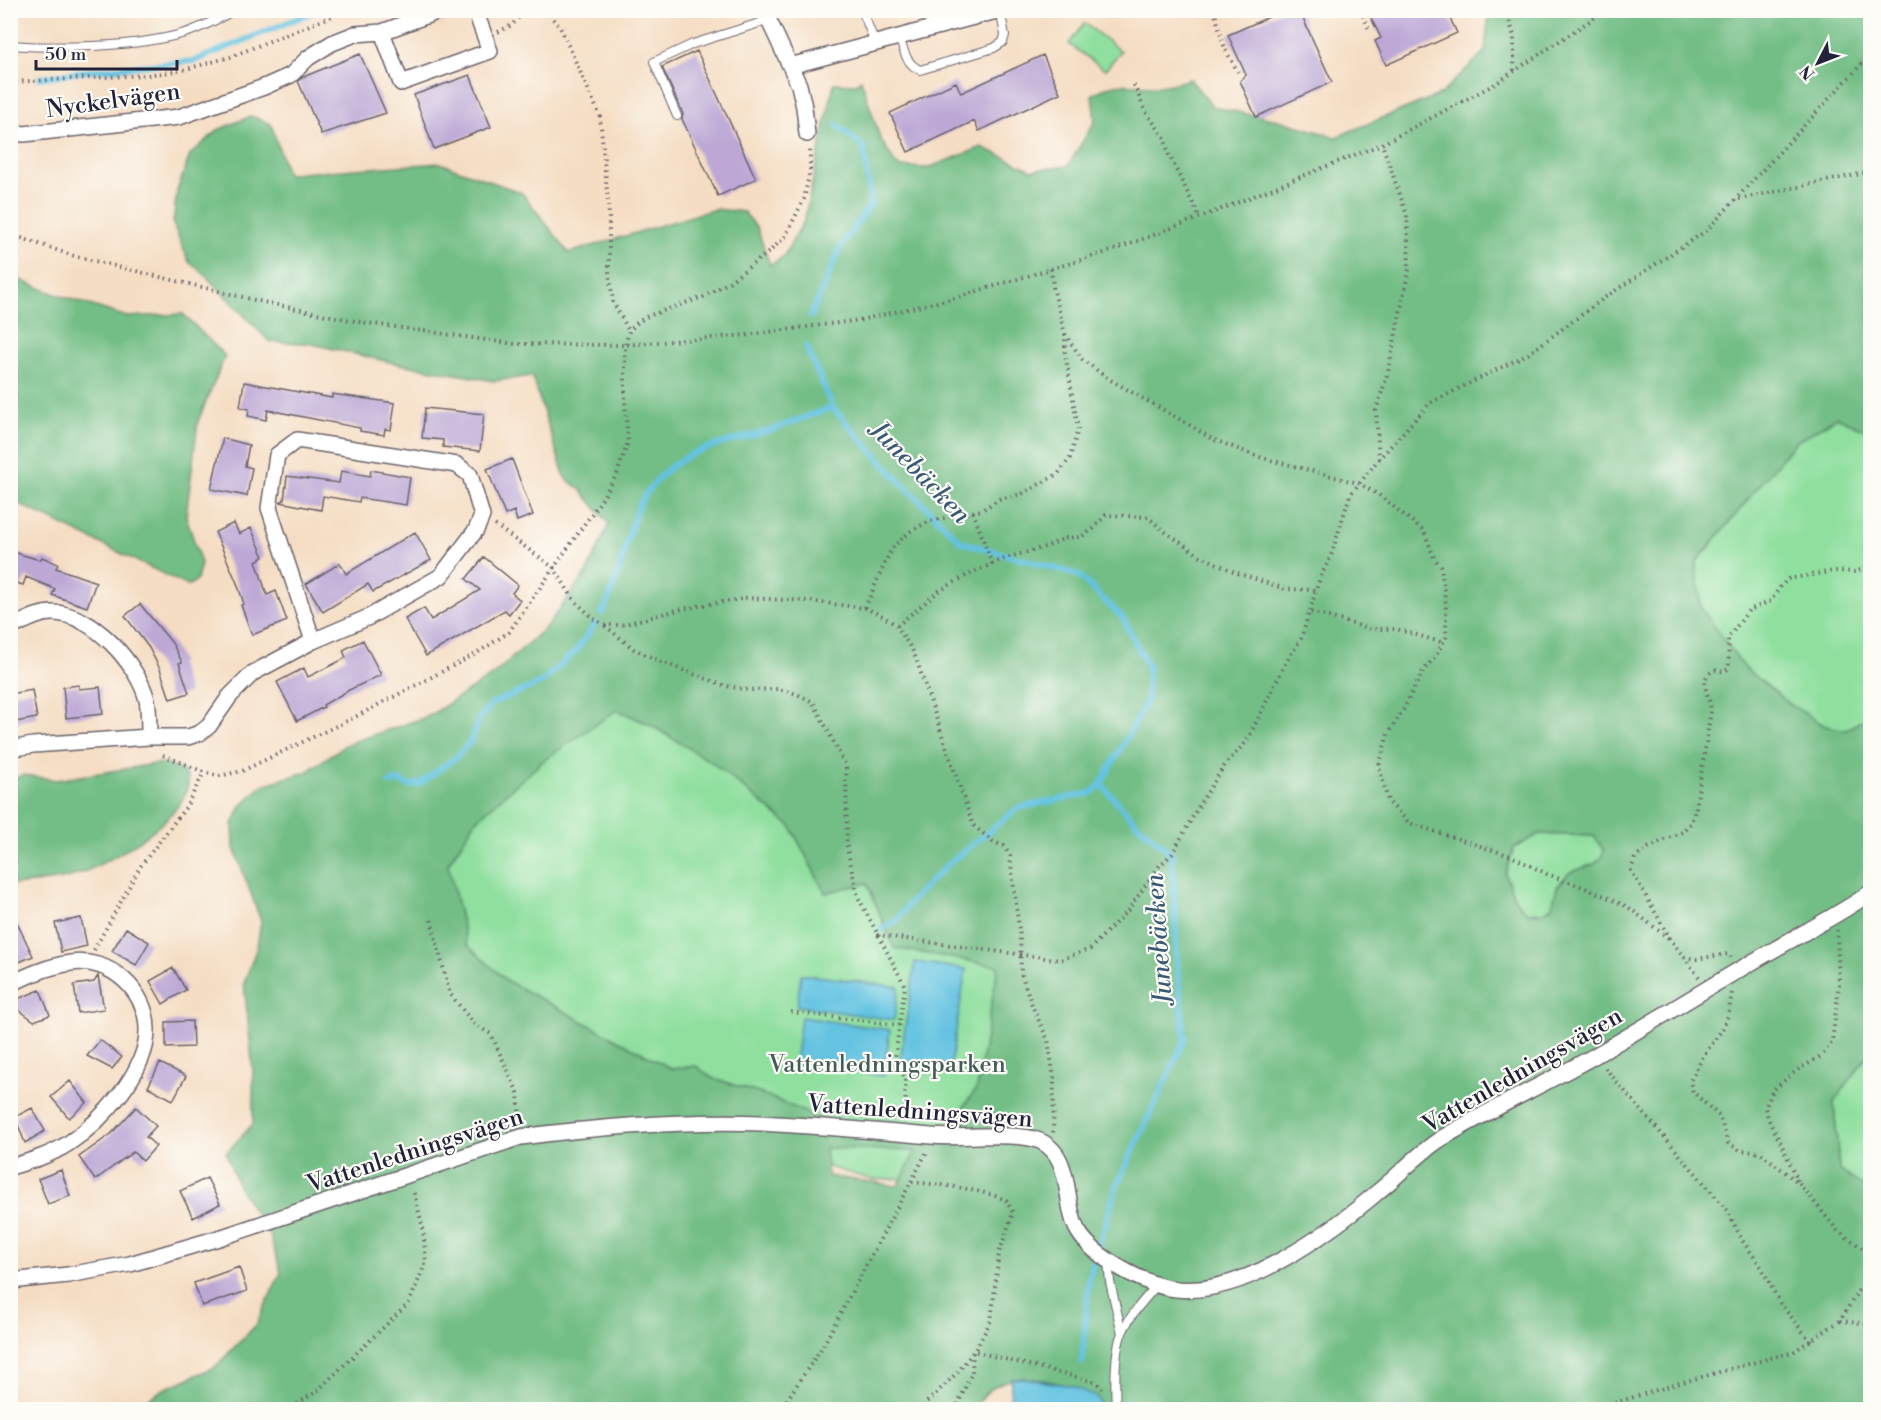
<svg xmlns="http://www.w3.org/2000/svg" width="1881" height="1420" font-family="'Libre Bodoni',serif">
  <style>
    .green { fill: #8fdf9f; stroke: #58806d; stroke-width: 1.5 }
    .forest { fill: #73be86; stroke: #4a7060; stroke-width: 1.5; fill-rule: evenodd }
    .water { fill: #63c3e1; stroke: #42728e; stroke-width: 1.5 }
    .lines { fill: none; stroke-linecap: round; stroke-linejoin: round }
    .stream { stroke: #63c3e1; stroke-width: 6 }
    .building { fill: #bca7d5 }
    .lane-casing { stroke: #6c636b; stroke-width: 10 }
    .street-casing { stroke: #6c636b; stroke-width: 18 }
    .path { stroke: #6c636b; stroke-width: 4; stroke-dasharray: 1.5 4.5; stroke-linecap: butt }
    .lane { stroke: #fff; stroke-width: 8 }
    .street { stroke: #fff; stroke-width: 15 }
    .labels { text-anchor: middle; stroke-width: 4.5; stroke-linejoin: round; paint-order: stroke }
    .street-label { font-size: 24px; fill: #22223b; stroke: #fdfcf7 }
    .park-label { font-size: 24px; fill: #435b59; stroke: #fdfcf7 }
    .water-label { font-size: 26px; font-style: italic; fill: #395a75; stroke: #fdfcf7 }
  </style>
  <rect width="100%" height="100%" fill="#fdfcf7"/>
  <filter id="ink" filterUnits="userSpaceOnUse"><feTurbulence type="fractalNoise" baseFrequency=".0167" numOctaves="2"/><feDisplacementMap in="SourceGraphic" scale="12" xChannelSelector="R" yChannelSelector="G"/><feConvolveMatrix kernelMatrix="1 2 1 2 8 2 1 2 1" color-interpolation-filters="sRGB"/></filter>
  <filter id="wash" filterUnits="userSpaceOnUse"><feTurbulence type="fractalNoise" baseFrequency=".008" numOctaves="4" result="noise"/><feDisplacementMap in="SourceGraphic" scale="24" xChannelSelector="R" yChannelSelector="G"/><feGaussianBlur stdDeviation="1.35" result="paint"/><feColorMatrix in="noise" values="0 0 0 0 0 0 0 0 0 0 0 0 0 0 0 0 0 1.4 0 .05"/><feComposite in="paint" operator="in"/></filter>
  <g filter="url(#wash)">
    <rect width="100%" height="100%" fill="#f5ddc3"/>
    <path class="green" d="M1084 23 1121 51 1105 70 1069 44Z
      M1837 417 1870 432V718L1861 721 1846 730 1825 726 1791 705 1744 667 1701 608 1696 563 1794 443Z
      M617 709 651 725 713 763 791 827 825 893 867 882 894 948 1056 966 1196 1409H1030L996 1173 873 1180 751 1144 759 1094 712 1078 696 1066 672 1069 507 981 467 945 448 864 476 820 543 761Z
      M1539 834 1594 836 1604 851 1600 859 1594 864 1569 873 1557 887 1553 905 1544 913H1527L1515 900 1505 874 1514 848Z
      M1870 1052V1191L1839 1170 1834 1102Z"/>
    <path class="forest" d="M1489 11H1870V432L1837 417 1794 443 1696 563 1701 608 1744 667 1791 705 1825 726 1846 730 1861 721 1870 718V1052L1834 1102 1839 1170 1870 1191V1409L1101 1410 1098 1398C1071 1385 1023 1369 995 1386 986 1391 979 1401 973 1410H130L164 1389 215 1367 256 1325 281 1272 270 1236 238 1186 226 1153 253 1124V1071L244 983 257 947 261 921 234 848 233 824 241 806 263 785 306 772 347 744 429 716 493 675 547 626 587 572 609 524 581 490 565 478 532 376 494 381 394 363 308 343 270 342 203 273 189 262 173 224 177 191 190 155 218 130 251 116 271 124 287 174 440 163 522 193 569 253 715 209 744 212 757 228 770 265 783 257 804 221 834 83 855 84 861 79 880 138 895 163 900 167 928 168 982 147 1032 170 1068 166 1095 121 1092 95C1121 77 1128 87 1157 86 1168 86 1179 82 1190 79L1213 107 1278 120 1336 137 1441 94 1485 51ZM617 710 651 725 713 763 791 827 825 893 867 883 894 948 998 966 977 1088 942 1137 855 1134 768 1096 712 1078 696 1066 672 1069 507 981 467 945 448 864 476 820 543 761ZM1539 834 1594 836 1604 851 1600 859 1594 864 1569 873 1557 887 1552 906 1544 912 1527 913 1515 900 1505 874 1514 848ZM825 1148 915 1151V1152L898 1186 828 1176Z
      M10 276 55 294 127 317 183 314 225 356 198 421 186 516 201 563 197 580 188 586 11 500Z
      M161 763C170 766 180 767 186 775 190 781 188 785 186 792 173 826 104 866 70 877 52 882 29 883 11 885V780L23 775 57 780Z"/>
    <path class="water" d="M915 962 966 969 950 1068 900 1061Z
      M801 974 899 987 894 1020 797 1006Z
      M801 1017 890 1030 884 1076 795 1064Z
      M1023 1378 1073 1386 1098 1398 1101 1409H1010L1011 1379Z"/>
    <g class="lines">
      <path class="stream" d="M40 78 87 71 194 61 318 10
        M811 316 841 246 871 204 864 148 837 125
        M806 346 833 408 894 475 961 542 1078 575 1122 617 1148 666 1147 701 1101 784 1136 823 1172 854 1177 962 1185 1039 1117 1185 1089 1279 1082 1362
        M602 613C616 588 622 558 630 531 633 523 635 513 639 505 673 445 719 447 777 428 796 421 813 413 833 408
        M389 783 399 781 410 786 421 783 455 758 471 741 479 719 493 703 541 683 577 650 595 624
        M881 930 897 920 912 900 947 865 1018 808 1091 793 1101 784"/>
    </g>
    <g id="blocks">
      <path class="building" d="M1285 10H1299L1332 82 1256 117 1240 81 1246 75 1228 35Z
        M1367 10H1446L1457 33 1386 65 1375 41 1381 38Z
        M697 51 756 179 718 196 682 119 683 114 662 67Z
        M360 54 386 113 321 134 298 81 303 77Z
        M1043 55 1060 93 979 131 974 121 908 152 890 113 956 82 961 93Z
        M470 75 491 127 434 149 414 95Z
        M244 382 332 398V394L395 403 391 430 385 429 384 435 360 431V428L268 410 266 420 248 416 249 409 240 407Z
        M425 408 484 414 480 451 443 447V440L422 438Z
        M223 438 249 445 245 466 252 468 247 496 211 489Z
        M512 459 533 515 517 521 514 511 505 515 487 469Z
        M371 470 410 477 406 505 360 498 359 502 323 496 321 510 280 502 284 500 287 476 339 483 341 471 370 476Z
        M234 523 239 534 251 528 264 557 256 561 267 595 276 591 287 621 252 635 241 605 244 604 237 583 215 532Z
        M415 532 431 560 373 592 368 584 323 612 306 584 340 563 346 574Z
        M10 551 40 560 42 557 58 564 56 568 96 582 87 607 52 595 55 589 26 577 23 585 10 581Z
        M484 557 518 585 512 593 520 600 509 614 505 610 426 656 405 619 424 608 431 620 480 590 466 579Z
        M140 604 172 643 182 662 179 663 189 693 170 699 160 669 149 648 125 616Z
        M363 640 381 675 349 690 323 705 324 707 297 721 277 682 304 668 308 677 346 658 343 650Z
        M79 685V689L100 687 103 714 66 718 63 687Z
        M32 690 37 718 10 723V694Z
        M10 908 33 956 10 966Z
        M81 918 87 946 61 952 55 923Z
        M126 928 149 942 136 965 112 951Z
        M173 968 186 990 163 1004 150 981Z
        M98 976 104 1009 78 1013 74 985 94 982Z
        M40 990 50 1015 34 1021 18 1009 15 1000Z
        M192 1021 193 1047 166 1048V1022Z
        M100 1040 122 1057 112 1069 87 1056Z
        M160 1063 186 1076 173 1100 148 1087Z
        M70 1081 87 1103 69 1118 51 1097Z
        M136 1107 156 1126 146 1137 156 1146 143 1161 133 1152 95 1180 79 1157 111 1134Z
        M32 1108 45 1131 25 1143 15 1117Z
        M61 1170 70 1196 48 1204 38 1179Z
        M207 1178 220 1204 193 1218 180 1191Z
        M239 1267 247 1291 202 1306 194 1283Z"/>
    </g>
  </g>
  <g filter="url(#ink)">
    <use href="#blocks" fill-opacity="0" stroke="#6c636b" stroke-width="1.5"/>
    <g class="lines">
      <defs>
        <path id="lane" d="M862 10 875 43
          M899 37C904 51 906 64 920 70L994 48 1003 42 1005 35 1000 10
          M10 45C61 49 137 47 185 33 202 28 219 18 235 10
          M677 116 654 62 693 44 769 20
          M1108 1261 1110 1282 1122 1333
          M1116 1410C1115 1390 1114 1348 1123 1331 1131 1314 1144 1300 1156 1286"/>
        <path id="street" d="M764 10 799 85 804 107 807 134
          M382 32 401 83 490 51 475 10
          M790 66 1000 10
          M10 132 24 134 179 117 264 87 291 75 308 58 332 43 355 34 382 32 442 10
          M18 624C29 619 40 613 53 613 92 613 138 664 147 700 149 711 149 725 149 737
          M10 749 33 745 149 737H188L200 733 209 726 230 696 253 673 313 641 369 617 441 576 476 530 482 516 470 475 457 465 297 440 277 455 269 508 313 641
          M10 984C29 975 49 966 71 963 110 957 147 991 147 1029 148 1071 102 1121 69 1143 51 1155 31 1161 10 1167
          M10 1281 68 1275 130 1264 222 1237 521 1137C600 1127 681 1120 761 1123 818 1126 875 1131 931 1136 960 1139 1016 1131 1040 1141 1074 1156 1063 1206 1078 1231 1093 1257 1146 1286 1176 1289 1214 1293 1252 1277 1285 1258 1319 1239 1351 1215 1380 1190 1400 1174 1418 1154 1439 1140 1490 1109 1545 1084 1596 1055 1657 1020 1716 982 1777 948 1808 930 1840 914 1870 893"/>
      </defs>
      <use href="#lane" class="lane-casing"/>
      <use href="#street" class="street-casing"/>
      <path class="path" d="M545 10 560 27 600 116 609 214V271L613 302 629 331
        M1214 10 1225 49 1238 72
        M1361 10 1370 32
        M1506 10 1514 36V71
        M498 32 512 25 525 10
        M10 82 147 75 183 70 230 57 347 10
        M1134 85 1145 111 1164 137 1169 155 1200 218
        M1739 199 1870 172
        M10 234 74 256 263 302 360 322 515 344 625 345 673 341 746 335 860 320 951 299 1114 250 1214 212 1382 144 1495 84 1606 10
        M1065 334 1082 359 1107 378 1188 424 1212 439 1259 457 1358 483 1379 495 1424 531 1434 558 1441 566 1446 606V637L1437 654 1423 671 1403 710 1388 734 1379 766 1388 801 1409 823 1511 856 1547 874 1591 890 1628 907 1671 940
        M1379 459 1376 411 1388 372 1409 269 1407 215 1382 144
        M973 512 992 564
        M495 525 554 568 574 600 595 620 605 625H621L682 609 746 598 808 601 865 608 883 616 897 626 914 653 973 825 993 842 1004 846 1010 856 1020 937 1021 973 1033 1008 1048 1040 1054 1078 1053 1133
        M865 608 888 556 895 545 911 531 930 521 982 510 999 499 1022 494 1058 474 1070 458 1078 429 1065 352V334L1053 287 1051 269
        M1311 612 1371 629H1396L1444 643
        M605 626 634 649 661 662 726 686 749 690 778 689 797 694 813 702 846 766 847 848 858 897 905 986 894 1064 900 1069 905 1077 906 1120
        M897 626 939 591 973 572 1006 558 1048 546 1065 538 1081 537 1093 529 1106 515 1148 517 1164 531 1199 555 1237 573 1285 589 1316 590
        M163 755 204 772 219 776 242 771 355 717 474 655 509 632 602 499 617 474 628 442 625 402V345L629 331 638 322 648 316 703 297 729 282 769 252 785 237 804 199 810 170V148
        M431 920 450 994 475 1025 491 1034 518 1093 520 1121
        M877 935 1060 960 1090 949 1128 910 1160 865 1172 854 1201 802 1225 765 1247 741 1285 664 1301 639 1320 578 1331 556 1350 495 1379 459 1430 403 1528 354 1607 296 1706 231 1870 55
        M94 950 140 867 186 807 204 772
        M1684 957 1696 959 1728 954 1731 957
        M1699 977 1671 940 1631 870 1635 858 1648 848 1682 832 1691 823 1696 807 1711 711C1711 697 1695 677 1716 670 1722 672 1725 672 1729 668L1728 638 1749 610 1771 601 1780 587 1788 579 1833 571 1856 572 1870 565
        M1732 993 1728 1016 1722 1030 1704 1055 1690 1081 1693 1092 1720 1117 1728 1143 1740 1150 1761 1153 1800 1184 1837 1230 1870 1254
        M791 1012 899 1025
        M1605 1068 1727 1210 1742 1240 1760 1265 1780 1303 1811 1342
        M1798 1181 1781 1143 1770 1123 1765 1108 1773 1090 1796 1071 1821 1056 1832 1042 1839 984 1837 930
        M912 1182C944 1185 976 1188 1006 1200L1013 1213 999 1253 991 1321 976 1348 958 1372 919 1410
        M1840 1321 1870 1324
        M287 1410 316 1392 409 1303 426 1262 423 1228 413 1189
        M780 1410 823 1346 928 1150
        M955 1410 972 1373 973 1351 1096 1382 1102 1389
        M1592 1410 1683 1382 1793 1352 1840 1321 1858 1291 1870 1277"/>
      <use href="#lane" class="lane"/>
      <use href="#street" class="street"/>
    </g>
  </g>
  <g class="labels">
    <g class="street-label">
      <text transform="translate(113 100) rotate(-8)" y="8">Nyckelvägen</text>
      <text transform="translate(1522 1070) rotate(-30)" y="8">Vattenledningsvägen</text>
      <text transform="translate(920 1111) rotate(4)" y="8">Vattenledningsvägen</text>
      <text transform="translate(415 1150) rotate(-18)" y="8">Vattenledningsvägen</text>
    </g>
    <g class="park-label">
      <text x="887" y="1072">Vattenledningsparken</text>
    </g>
    <g class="water-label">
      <text transform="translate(921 472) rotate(46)" y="9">Junebäcken</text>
      <text transform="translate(1158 939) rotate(-94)" y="9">Junebäcken</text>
    </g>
  </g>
  <rect width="1881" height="1420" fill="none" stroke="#fdfcf7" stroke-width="36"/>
  <g transform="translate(1818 63) rotate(228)" stroke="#fdfcf7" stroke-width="4.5" paint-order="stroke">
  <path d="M0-4.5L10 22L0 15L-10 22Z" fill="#22223b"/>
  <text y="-9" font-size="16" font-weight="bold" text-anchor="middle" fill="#22223b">N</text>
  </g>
  <path d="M36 60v9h141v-9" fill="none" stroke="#22223b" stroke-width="3"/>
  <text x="45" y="60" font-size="18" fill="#22223b" stroke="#fdfcf7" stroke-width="4.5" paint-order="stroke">50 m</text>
</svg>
